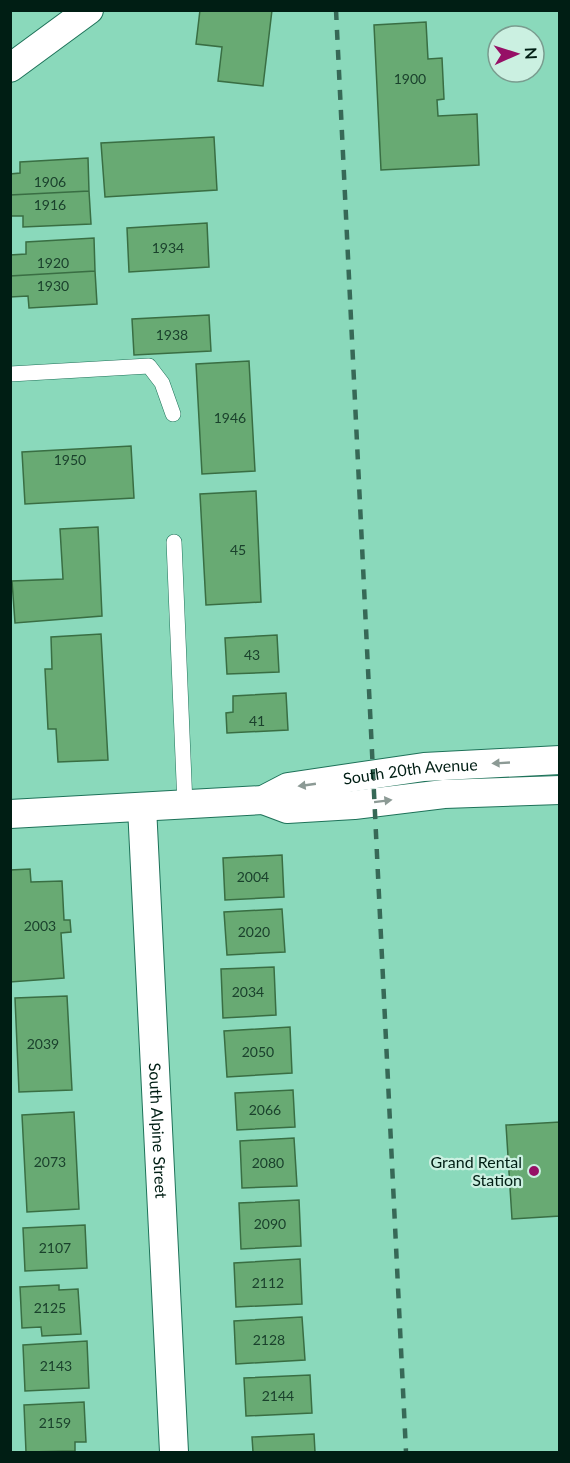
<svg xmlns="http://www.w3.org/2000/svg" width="570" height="1463" font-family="Lato,sans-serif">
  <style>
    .building { fill: #68aa73; stroke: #396e43; stroke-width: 1.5 }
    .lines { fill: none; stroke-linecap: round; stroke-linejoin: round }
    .service-casing { stroke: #1e7259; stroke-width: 16 }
    .minor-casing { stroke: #1e7259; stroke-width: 30 }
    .service { stroke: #fff; stroke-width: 15 }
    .minor { stroke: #fff; stroke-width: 28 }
    .rail { stroke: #376957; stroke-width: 4.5; stroke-dasharray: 10 10; stroke-linecap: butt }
    .oneway { fill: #8c9a95 }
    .poi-dot { fill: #961066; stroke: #cbf0e1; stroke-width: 2 }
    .labels { text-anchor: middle; stroke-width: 4.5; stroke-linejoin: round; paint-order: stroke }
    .number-label { font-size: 14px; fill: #1a412c }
    .street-label { font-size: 16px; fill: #001e14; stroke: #cbf0e1 }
    .poi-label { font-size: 16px; fill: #001e14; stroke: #cbf0e1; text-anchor: end }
  </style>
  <rect width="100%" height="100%" fill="#8ad9bb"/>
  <path class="building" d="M200 10H272L263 86 218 81 222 47 196 44Z
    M426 22 428 59 442 58 444 99 437 100 438 116 477 114 479 165 381 170 374 25Z
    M214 137 217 190 105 197 101 143Z
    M88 158 89 191 10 195V174L20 173V162Z
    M89 191 91 224 23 227V216H10V195Z
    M207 223 209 267 129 272 127 228Z
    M94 238 95 271 10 276V255L26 254V242Z
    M95 271 97 304 29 308 28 296 10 297V276Z
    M209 315 211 351 134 355 132 319Z
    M249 361 255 471 202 474 196 364Z
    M131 446 134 498 25 504 22 452Z
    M256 491 261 602 206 605 200 494Z
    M98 527 102 616 15 623 12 581 63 579 60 529Z
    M101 634 108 760 58 762 56 729H48L45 669H52L51 637Z
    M277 635 279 672 227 674 225 638Z
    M286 693 288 730 227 733 226 713 233 712V696Z
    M282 855 284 897 225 900 223 858Z
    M30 869 31 882 62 881 64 920H70L71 932 61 933 64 978 10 982V870Z
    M282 909 285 952 227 955 224 912Z
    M274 967 276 1015 223 1018 221 969Z
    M67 996 72 1090 19 1092 15 998Z
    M290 1027 292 1073 227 1077 224 1031Z
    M293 1090 295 1127 237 1130 235 1093Z
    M74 1112 79 1209 27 1212 22 1115Z
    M560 1122V1216L512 1219 506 1125Z
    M294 1138 297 1186 242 1188 240 1141Z
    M299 1200 301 1246 241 1249 239 1203Z
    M85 1225 87 1268 25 1271 23 1228Z
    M300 1259 302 1304 236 1307 234 1263Z
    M59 1285V1290L78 1289 81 1334 42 1336 41 1327 22 1328 20 1287Z
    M302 1317 305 1360 236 1364 234 1321Z
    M87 1341 89 1388 25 1391 23 1345Z
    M310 1375 312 1413 246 1416 244 1378Z
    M84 1402 86 1442H75V1451L26 1452 24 1405Z
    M314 1434 315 1452H253L252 1437Z"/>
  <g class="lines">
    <defs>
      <path id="service" d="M10 374 149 366 162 383 173 414
        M174 542 185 805"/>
      <g id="minor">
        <path d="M10 68 89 10"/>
        <path d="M263 800 287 809 354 805 444 794 560 790"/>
        <path id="s1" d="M142 807 174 1452"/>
        <path id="s2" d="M10 814 263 800 288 787 424 767 560 760"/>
      </g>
    </defs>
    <use href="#service" class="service-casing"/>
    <use href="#minor" class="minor-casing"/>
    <use href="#service" class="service"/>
    <use href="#minor" class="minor"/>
    <path class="rail" d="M336 10 406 1452"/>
  </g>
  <defs><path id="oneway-solid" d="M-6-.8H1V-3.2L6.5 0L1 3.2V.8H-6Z" transform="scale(1.5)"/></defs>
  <g class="oneway">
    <use href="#oneway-solid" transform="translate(501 763) rotate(177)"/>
    <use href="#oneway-solid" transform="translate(307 785) rotate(172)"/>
    <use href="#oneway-solid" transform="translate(383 801) rotate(-7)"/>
  </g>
  <circle class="poi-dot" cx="534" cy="1171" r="6"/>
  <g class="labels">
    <g class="number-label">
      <text x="410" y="84">1900</text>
      <text x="50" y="187">1906</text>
      <text x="50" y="210">1916</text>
      <text x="168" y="253">1934</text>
      <text x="53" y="268">1920</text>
      <text x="53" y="291">1930</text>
      <text x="172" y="340">1938</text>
      <text x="230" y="423">1946</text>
      <text x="70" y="465">1950</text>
      <text x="238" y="555">45</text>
      <text x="252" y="660">43</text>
      <text x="257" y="726">41</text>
      <text x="253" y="882">2004</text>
      <text x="40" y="931">2003</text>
      <text x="254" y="937">2020</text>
      <text x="248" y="997">2034</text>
      <text x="43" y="1049">2039</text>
      <text x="258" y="1057">2050</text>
      <text x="265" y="1115">2066</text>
      <text x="50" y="1167">2073</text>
      <text x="268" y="1168">2080</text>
      <text x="270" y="1229">2090</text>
      <text x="55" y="1253">2107</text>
      <text x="268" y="1288">2112</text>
      <text x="50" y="1313">2125</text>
      <text x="269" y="1345">2128</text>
      <text x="56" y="1371">2143</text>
      <text x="278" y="1401">2144</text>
      <text x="55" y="1428">2159</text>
    </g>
    <g class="street-label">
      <text dy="6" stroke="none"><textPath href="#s2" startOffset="405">South 20th Avenue</textPath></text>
      <text dy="6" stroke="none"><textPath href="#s1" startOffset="324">South Alpine Street</textPath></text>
    </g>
    <g class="poi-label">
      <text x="522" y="1168">Grand Rental<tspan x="522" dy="18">Station</tspan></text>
    </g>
  </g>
  <rect width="570" height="1463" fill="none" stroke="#001e14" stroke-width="24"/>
  <g transform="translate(516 54) rotate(87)"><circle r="28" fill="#cbf0e1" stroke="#7a9c8f" stroke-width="1.5"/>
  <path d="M0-4.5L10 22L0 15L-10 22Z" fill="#961066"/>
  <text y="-9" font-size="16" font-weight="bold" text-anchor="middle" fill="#001e14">N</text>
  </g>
</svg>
